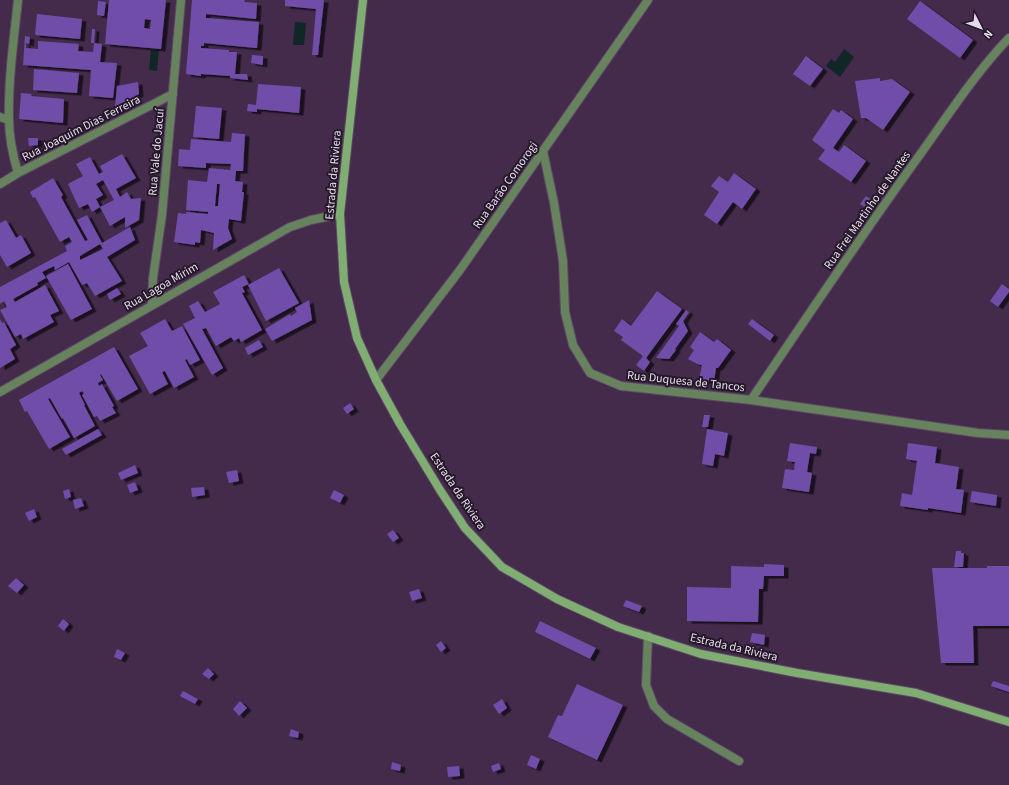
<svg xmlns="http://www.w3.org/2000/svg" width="1009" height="785" font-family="'Source Sans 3',sans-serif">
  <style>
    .water { fill: #102627 }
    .building { fill: #6f4da9; fill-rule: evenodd; filter: url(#shadow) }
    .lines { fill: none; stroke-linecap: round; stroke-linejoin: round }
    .lane-casing { stroke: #5e4766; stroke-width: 10 }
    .street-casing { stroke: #5e4766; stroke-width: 10 }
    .secondary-casing { stroke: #5e4766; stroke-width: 10 }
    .lane { stroke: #66835d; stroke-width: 8 }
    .street { stroke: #66835d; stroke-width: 8 }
    .secondary { stroke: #80ae72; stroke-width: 8 }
    .labels { text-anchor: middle; stroke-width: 4; stroke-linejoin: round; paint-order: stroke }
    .street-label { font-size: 12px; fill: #e8d8ec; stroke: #241928 }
  </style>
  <defs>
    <filter id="shadow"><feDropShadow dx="4.5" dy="2.5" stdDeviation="0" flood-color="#0009"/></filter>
  </defs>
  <rect width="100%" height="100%" fill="#442b4c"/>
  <path class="water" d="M295 22 306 23 304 45H293Z
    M844 49 854 57 840 77 826 66 831 59 835 62Z
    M151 50H159L157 71 149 70Z"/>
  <path class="building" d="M109 0H166L161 49 105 44ZM145 19 151 20 150 29 144 28Z
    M192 0H245L244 2 257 3 256 19 206 14V18L259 22 257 48 204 43V46H201V48L229 50V52H237L235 74H247L248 80 230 78V76L201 74V76L186 74Z
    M285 0H324L318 55H312L316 9 285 6Z
    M98 1 106 2 104 16 97 15Z
    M920 1 973 40 960 58 907 19Z
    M37 14 82 19 80 39 35 35Z
    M92 29H95L94 43H91Z
    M25 36 30 37 29 44 26 43V48L38 49V41L79 44 78 51 93 52 94 43 102 44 100 62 117 63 113 98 89 96 91 70 23 65Z
    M252 55 263 56V65L251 63Z
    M806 56 823 69 810 86 793 74Z
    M34 69 79 73 77 93 33 90Z
    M880 78V81L892 79 910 92 883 130 866 118H861L855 81Z
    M138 82 139 94 115 107 117 86Z
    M258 84 301 87 299 113 257 109V112L247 111 248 104 256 105Z
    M21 93 32 94 31 96 64 99 63 123 19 119Z
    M196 106 222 108 219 139 193 137Z
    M833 109 839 113 841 110 853 119 833 148 839 152 844 145 866 161 851 182 818 159 825 150 812 140Z
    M232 133 245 134 243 171H236L235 181 243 182 242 192H244L241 221 229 219 228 228 232 239 213 250 214 233 201 230 200 243 195 242V245L174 242 178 213 186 214V212L208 214V212L186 210 188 180 207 182 209 168 230 170 231 164 206 163V168L178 166 179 149 190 150 191 139 231 142ZM217 184H220L218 206H215Z
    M28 138H38V145L29 146Z
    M122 154 136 178 116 189 120 197 127 192 131 199 141 198 139 220 125 228V217L110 226 100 207 114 200 103 180 96 184 103 195 96 199 100 207 92 212 88 204 79 208 68 184 83 176 76 164 90 157 99 174 103 172 100 166Z
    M734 173 756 189 742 209 733 202 717 224 704 215 719 192 711 186 719 176 728 182Z
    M53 178 63 195 61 197 85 241 88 240 77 220 87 215 102 243 130 227 135 240 107 257 122 281 95 296 87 283 82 285 69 262 55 270 54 266 42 272 46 278 37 283 38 285 13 299 15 302 45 285 59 311 50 315 54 322 23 339 21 334 15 337 0 310 7 307 4 301 0 304V287L67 251 65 246 72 242 69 237 60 242 35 197 33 198 30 192ZM100 244 103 249 80 260V256Z
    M866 196 872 200 866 208 860 204Z
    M6 220 16 238 21 235 31 253 7 267 0 255V223Z
    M68 264 92 309 71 320 46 276Z
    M279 268 299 303 266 321 248 285Z
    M244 275 249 284 242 287 245 292 242 293 262 330 241 342 239 338 234 341 231 337 216 346 206 328 202 329 223 368 212 375 183 324 195 318 189 306 198 301 205 312 220 304 213 292Z
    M1002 284 1009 289V292L998 307 990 301Z
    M117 288 121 294 110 300 107 294Z
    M657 291 682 309 646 358 650 362 644 371 636 365 643 356 621 340 623 337 614 331 622 319 631 326Z
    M309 300 312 320 272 341 265 329 290 314 291 316 297 312 295 308Z
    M686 310 689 312 683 321 688 331 675 349 676 350 669 359 656 358 679 326 676 324Z
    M0 319 2 323 4 322 16 345 10 349 15 359 0 368Z
    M165 319 172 331 182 326 200 360 190 365 187 359 185 360 194 377 174 388 165 371 162 372 168 384 150 394 129 356 148 346 140 333Z
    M752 319 774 335 770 341 748 324Z
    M700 332 714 342 717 339 731 350 718 368H716L714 382 699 380 702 365 697 364 688 359 694 350 690 347Z
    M259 340 263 347 248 355 245 348Z
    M114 347 138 389 117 401 101 374 100 375 103 380 98 383 99 386 102 384 114 406 112 407 116 413 100 421 97 416 94 417 82 395 84 394 82 391 79 393 85 405H84L95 426 74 438 63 418 62 419 50 398 48 399 70 437 49 449 27 411 25 412 19 400Z
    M350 403 354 409 347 414 343 408Z
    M704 415H710L708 427H702Z
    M98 429 102 435 66 455 62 449Z
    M707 429 728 433 724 456 715 454 713 466 702 464Z
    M790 443 817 447 816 454 810 453 807 472 812 473 809 492 782 488 785 469 794 470 795 462 787 461Z
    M908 443 937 447 935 463 959 467 956 489 964 490 961 513 928 508V510L900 506 902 493 912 495 917 461 906 459Z
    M135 465 138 473 121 480 118 473Z
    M237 470 239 481 229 483 226 472Z
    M135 482 138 490 130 493 127 485Z
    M204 487 205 495 192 497 191 488Z
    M69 489 71 497 65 499 63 491Z
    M334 490 344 495 340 503 330 498Z
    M972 491 997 495 996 506 970 502Z
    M81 498 84 506 75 509 73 500Z
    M34 509 37 517 29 521 25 513Z
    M393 530 399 538 393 542 387 534Z
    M956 551H961V553H964L963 567H954Z
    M764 564 784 565V576H764L763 589H759L758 622 687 621V587L731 588V566L764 567Z
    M987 566H1009V626H973L974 663H941L932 568H987Z
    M16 578 24 585 17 593 8 586Z
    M419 589 422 598 412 601 409 592Z
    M626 600 642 606 639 612 623 606Z
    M63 619 69 624 64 631 58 626Z
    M540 621 596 648 590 659 535 632Z
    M752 633 765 635 764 645 750 642Z
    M441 641 446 648 441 652 436 645Z
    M117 649 125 653 121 660 114 657Z
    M208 668 214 674 209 679 202 674Z
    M993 681 1009 686V692L991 686Z
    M577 684 623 705 597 760 548 737 558 715 562 716Z
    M183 691 198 699 195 704 180 696Z
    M502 699 507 708 499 714 493 705Z
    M240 701 247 708 239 716 233 709Z
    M291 729 299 732 298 738 289 736Z
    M531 755 540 759 536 769 527 765Z
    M392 762 401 765 400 771 391 769Z
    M499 763 501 769 493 772 491 766Z
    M459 766 460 776 448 777 447 767Z"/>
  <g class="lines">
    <defs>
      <path id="lane" d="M648 636 646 685 654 706 667 719 739 761"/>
      <path id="street" d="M0 117 9 120
        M543 151 554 203 563 261 565 312 573 345 590 373 621 386 751 400 978 433 1009 435
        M18 173C13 156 9 137 9 119 8 80 14 38 18 0
        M0 184 18 173 173 94
        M152 305 153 278 162 215 181 0
        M376 380 460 270 648 0
        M0 392 290 227 311 220 340 214
        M751 400C806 318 861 236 919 156 947 117 976 72 1009 38"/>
      <path id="secondary" d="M363 0 340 214 344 282 357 338 376 380 400 424 440 490 465 528 502 567 557 599 618 627 701 654 797 673 916 693 1009 722"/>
    </defs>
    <use href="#lane" class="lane-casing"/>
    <use href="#street" class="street-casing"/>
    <use href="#secondary" class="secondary-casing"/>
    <use href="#lane" class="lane"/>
    <use href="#street" class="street"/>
    <use href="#secondary" class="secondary"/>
  </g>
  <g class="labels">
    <g class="street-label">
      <text transform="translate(81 128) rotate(-27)" y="4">Rua Joaquim Dias Ferreira</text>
      <text transform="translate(156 152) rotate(-85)" y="4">Rua Vale do Jacuí</text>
      <text transform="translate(333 175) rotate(-85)" y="4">Estrada da Riviera</text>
      <text transform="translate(505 185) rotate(-55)" y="4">Rua Barão Comorogi</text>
      <text transform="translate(867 210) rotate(-55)" y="4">Rua Frei Martinho de Nantes</text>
      <text transform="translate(161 286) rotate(-30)" y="4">Rua Lagoa Mirim</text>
      <text transform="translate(686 381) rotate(6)" y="4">Rua Duquesa de Tancos</text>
      <text transform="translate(458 491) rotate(56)" y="4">Estrada da Riviera</text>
      <text transform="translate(734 647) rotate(13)" y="4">Estrada da Riviera</text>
    </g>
  </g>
  <g transform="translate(981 28) rotate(132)" stroke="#241928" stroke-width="3" paint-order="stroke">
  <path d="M0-3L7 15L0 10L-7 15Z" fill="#e8d8ec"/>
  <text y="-6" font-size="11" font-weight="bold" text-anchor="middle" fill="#e8d8ec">N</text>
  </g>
</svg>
